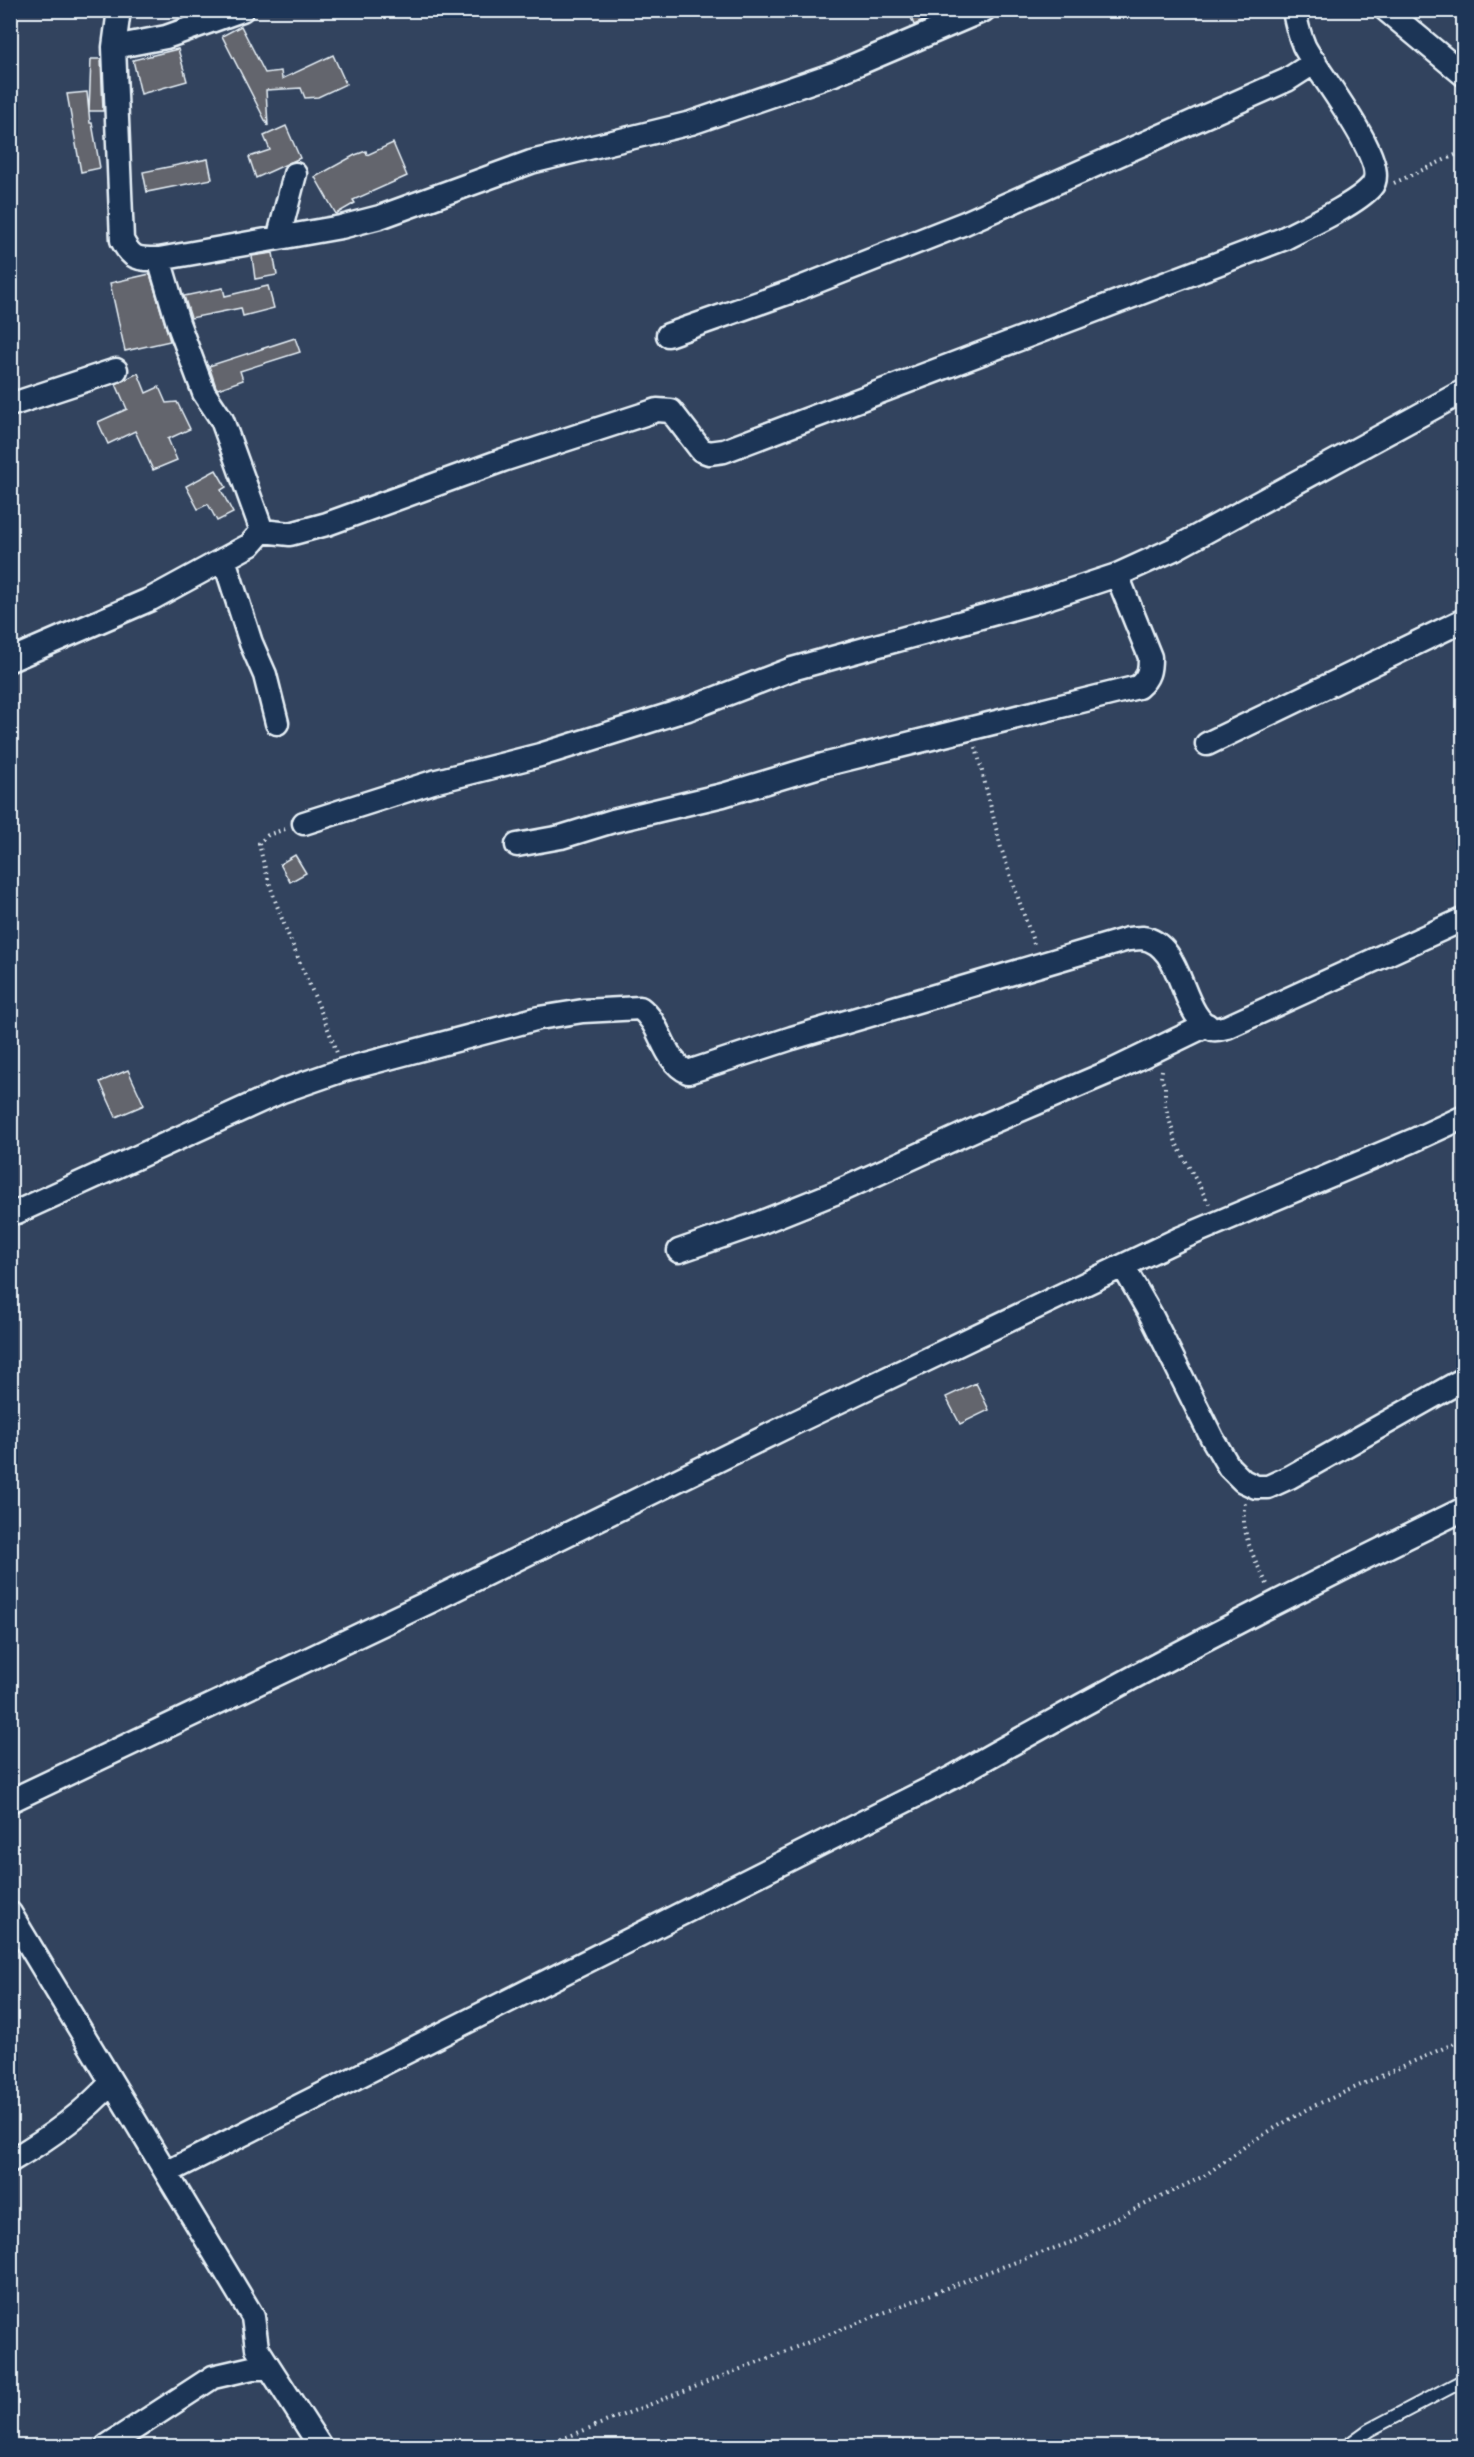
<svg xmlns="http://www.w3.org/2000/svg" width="1474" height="2457" font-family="Delius,sans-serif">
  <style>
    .building { fill: #63656d; stroke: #e8f1f8; stroke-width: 1.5 }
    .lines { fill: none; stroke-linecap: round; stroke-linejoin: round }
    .service-casing { stroke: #e8f1f8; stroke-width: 16 }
    .minor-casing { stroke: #e8f1f8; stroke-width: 27 }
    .path { stroke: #e8f1f8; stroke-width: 4; stroke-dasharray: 1.5 4.5; stroke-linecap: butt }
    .service { stroke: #1d3557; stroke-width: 12 }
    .minor { stroke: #1d3557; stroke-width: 22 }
  </style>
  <rect width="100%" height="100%" fill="#32435e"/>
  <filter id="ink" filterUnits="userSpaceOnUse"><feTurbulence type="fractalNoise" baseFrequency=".0167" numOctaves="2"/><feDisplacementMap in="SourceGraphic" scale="12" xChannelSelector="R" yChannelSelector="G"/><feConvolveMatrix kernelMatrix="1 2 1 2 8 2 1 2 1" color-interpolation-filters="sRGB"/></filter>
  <g filter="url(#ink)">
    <path class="building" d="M908 10H948L914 25Z
      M241 26 265 73 281 71 282 79 333 55 346 84 318 97 305 98 301 88 266 90 268 126 222 36Z
      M178 49 187 81 141 94 133 60Z
      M91 59H101L103 111H89Z
      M87 92 90 123H92L100 168 81 172 67 94Z
      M286 126 300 158 256 178 249 157 270 150 264 136Z
      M393 143 407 176 353 200 355 203 336 214 315 177 355 155 366 151 367 155Z
      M208 159 212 179 147 192 143 172Z
      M273 253 277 275 255 279 252 256Z
      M150 274 170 341 125 351 110 283Z
      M268 286 274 308 243 316 241 308 191 318 184 296 223 288 225 296Z
      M295 338 300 352 240 371 243 380 218 389 216 387 209 366Z
      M138 373 146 393 159 387 166 403 177 402 190 429 168 439 177 460 153 470 135 431 108 444 98 422 127 409 116 384Z
      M216 470 226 487 221 490 233 513 217 521 208 504 198 509 186 486Z
      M295 855 306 873 290 882 280 864Z
      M128 1070 144 1105 116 1117 100 1082Z
      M976 1383 989 1410 960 1424 946 1397Z"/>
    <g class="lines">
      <defs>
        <path id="service" d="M1347 2446 1369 2430 1464 2380"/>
        <path id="minor" d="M119 10 114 47 122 240C132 260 138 259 159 259L341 227 380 217 531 162 691 123 834 74 984 10
          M1386 10 1464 75
          M114 47 166 37 242 10
          M279 236 295 174
          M668 335 790 292 965 223 1287 80 1315 62
          M10 405 116 370
          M262 531 290 534 327 524 503 460 657 410 671 411 701 450 709 453 724 451 1283 239C1306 227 1355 205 1371 187 1393 164 1316 71 1304 46 1299 34 1296 23 1294 10
          M224 559 251 643 265 675 277 723
          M10 660 151 599 250 545 262 531 222 420 204 393 178 323 159 259
          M1207 744 1464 620
          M304 823 433 782 540 755 688 709 792 669 1032 603 1117 575 1174 549 1464 391
          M517 845 561 837 613 821 723 795 823 765 1138 687C1149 678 1150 670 1150 657L1117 575
          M10 1213 17 1212 282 1091 343 1070 539 1018 583 1011 640 1008C662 1024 662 1060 688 1072L792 1038 1128 939C1132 939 1138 938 1142 938 1184 943 1180 1018 1213 1029 1217 1030 1222 1028 1227 1027L1464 919
          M679 1251 757 1224 837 1192 978 1128 1114 1070 1207 1025
          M1123 1266 1151 1315 1212 1438 1229 1467 1243 1481 1256 1487H1268L1290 1477 1464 1379
          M10 1801 431 1601 796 1422 1179 1239 1412 1141 1464 1117
          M10 1913 253 2317 257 2348 320 2446
          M10 2161C48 2139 82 2115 111 2083
          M168 2172 953 1777C1120 1682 1290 1593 1464 1509
          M107 2446 213 2377 252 2368H269"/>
      </defs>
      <use href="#service" class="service-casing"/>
      <use href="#minor" class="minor-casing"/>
      <path class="path" d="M1394 183 1464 151
        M976 747 1001 848 1035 947
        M285 829 268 835 259 843C274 917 312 982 337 1053
        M1162 1070 1161 1078 1165 1087V1105L1176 1143 1209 1204
        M1245 1503C1239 1531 1255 1561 1268 1586
        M544 2446 985 2273 1080 2239 1102 2225 1204 2176 1251 2142 1309 2108 1464 2039"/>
      <use href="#service" class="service"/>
      <use href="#minor" class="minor"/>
    </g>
  </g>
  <rect width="1474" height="2457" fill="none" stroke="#1d3557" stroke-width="36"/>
  <rect x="18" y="18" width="1438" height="2421" fill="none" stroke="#e8f1f8" stroke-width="2" filter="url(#ink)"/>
</svg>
